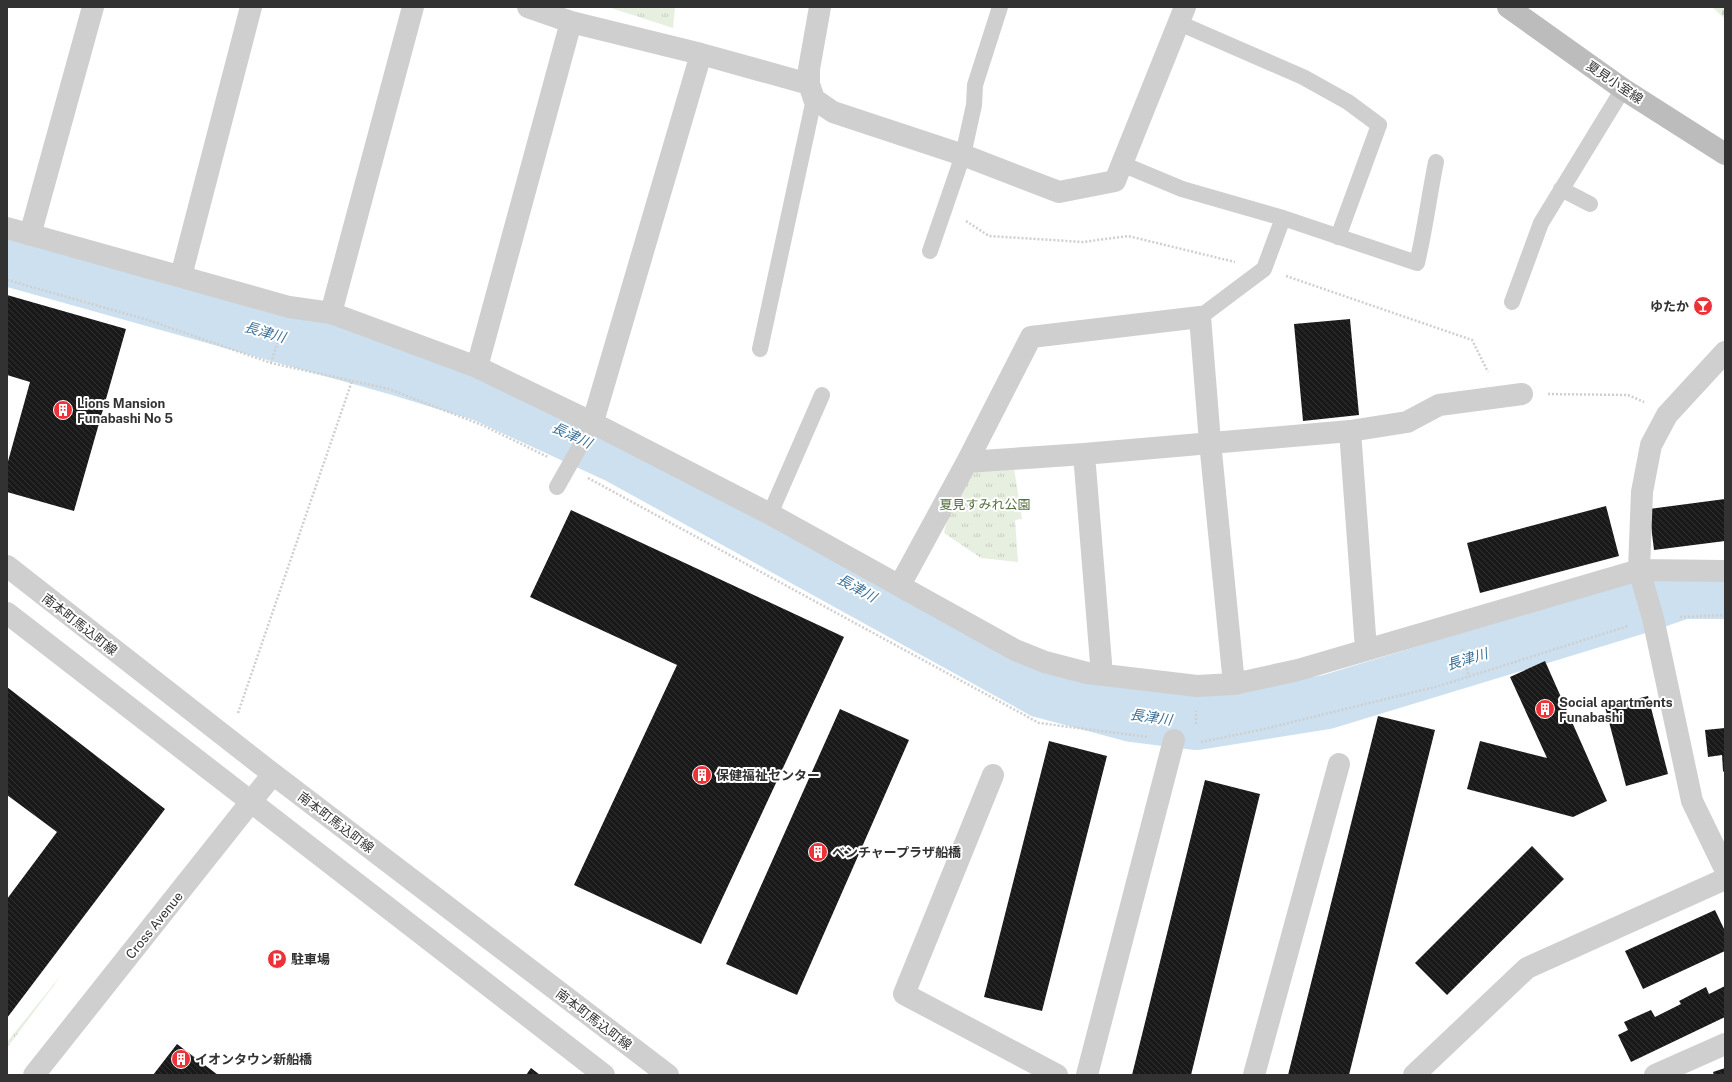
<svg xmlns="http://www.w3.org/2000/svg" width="1732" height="1082" font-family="'Public Sans','Noto Sans JP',sans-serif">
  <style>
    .cemetery { fill: url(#cemetery-stones) }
    .park { fill: url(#park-tufts) }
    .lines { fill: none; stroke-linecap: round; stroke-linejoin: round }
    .river { stroke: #cce0ef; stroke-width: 54 }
    .building { fill: url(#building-back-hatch) }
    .path { stroke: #cfcfcf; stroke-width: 2.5; stroke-dasharray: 2 2; stroke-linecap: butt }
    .service { stroke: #cfcfcf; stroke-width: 16 }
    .minor { stroke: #cfcfcf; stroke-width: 22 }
    .tertiary { stroke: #cfcfcf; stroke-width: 22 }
    .secondary { stroke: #bcbcbc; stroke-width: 22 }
    .labels { text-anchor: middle; stroke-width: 4; stroke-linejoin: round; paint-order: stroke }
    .street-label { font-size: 13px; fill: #323232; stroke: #fff }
    .poi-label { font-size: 13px; font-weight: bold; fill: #323232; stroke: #fff; text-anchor: start }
    .park-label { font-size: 13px; fill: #53703c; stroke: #fff }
    .water-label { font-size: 14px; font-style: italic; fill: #3b7199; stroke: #fff }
  </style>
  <defs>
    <pattern id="cemetery-stones" width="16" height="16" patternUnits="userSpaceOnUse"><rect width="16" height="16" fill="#e7efe0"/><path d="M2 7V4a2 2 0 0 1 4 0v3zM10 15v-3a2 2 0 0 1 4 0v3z" fill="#c7cdc1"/></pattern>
    <pattern id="park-tufts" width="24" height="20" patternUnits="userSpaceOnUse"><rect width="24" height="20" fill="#e7efe0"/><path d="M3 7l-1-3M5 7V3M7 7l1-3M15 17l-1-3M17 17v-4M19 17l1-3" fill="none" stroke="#c7cdc1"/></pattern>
    <pattern id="building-back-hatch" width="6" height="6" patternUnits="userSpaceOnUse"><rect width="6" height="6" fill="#191919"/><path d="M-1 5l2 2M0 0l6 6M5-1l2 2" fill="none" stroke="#323232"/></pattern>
  </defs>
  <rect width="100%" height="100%" fill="#fff"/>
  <path class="cemetery" d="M1712 7H1725V19Z"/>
  <path class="park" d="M608 7H675L673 28Z
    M967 468H1014L1022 519 1015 520 1018 562 981 558 944 533 953 493Z
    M63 973 7 1048V1042Z"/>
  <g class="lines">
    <path class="river" d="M7 259 396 368 484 395 619 457 1042 691 1132 715 1196 723 1327 702 1642 606 1683 592H1725"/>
  </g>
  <path class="building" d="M7 295 126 329 74 511 7 492V465L30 382 7 375Z
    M1350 319 1359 415 1303 421 1294 324Z
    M1725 499V541L1654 550 1649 509Z
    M1606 506 1619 556 1480 593 1467 543Z
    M571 510 844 637 701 944 574 885 677 665 530 597Z
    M1545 661 1607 801 1573 817 1467 789 1480 741 1547 758 1510 677Z
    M7 687 165 809 7 1018V899L57 832 7 795Z
    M1648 696 1668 774 1626 786 1605 707Z
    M840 709 909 740 797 995 726 964Z
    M1378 716 1435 730 1349 1075H1288Z
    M1725 728V773L1723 771 1722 755 1708 757 1705 730Z
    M1049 741 1107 756 1042 1011 984 997Z
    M1205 780 1260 794 1191 1075H1132Z
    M1532 846 1564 879 1447 995 1415 963Z
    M1715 910 1725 931V951L1643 989 1625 951Z
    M1725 986V1017L1631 1062 1618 1035 1628 1030 1624 1022 1651 1010 1655 1017 1681 1004 1679 1001 1706 987 1709 994Z
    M177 1044 218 1075H153Z
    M531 1068 540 1075H526Z
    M1725 1068V1075H1714L1713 1072Z"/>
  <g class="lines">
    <path class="path" d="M966 221 989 236 1083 242 1128 236 1235 262
      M1286 276 1472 340 1488 372
      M7 280 148 320 271 363 389 389 482 425 548 457
      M271 363 281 332
      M1548 394 1628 395 1644 402
      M588 478 1039 723 1148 737
      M1680 617 1725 615
      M1462 649 1469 677
      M238 713 352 381
      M1196 724V711
      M1201 742 1260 730 1439 686 1628 626"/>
    <path class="service" d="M1179 23 1303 77 1348 102 1379 125 1338 237
      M1122 164 1182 189 1283 218 1417 263C1425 230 1429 196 1436 162
      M1561 189 1590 204
      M930 251 963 155 974 105 975 85 1000 7
      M1512 302 1541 223 1623 89
      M1200 317 1264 269 1283 218
      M760 349 814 99
      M557 487 592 425
      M770 514 822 395"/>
    <path class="minor" d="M528 7 571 22 701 54 809 84
      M820 7 809 69V84L814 99 833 112 963 155 1059 192 1115 181 1185 7
      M7 228 289 307 331 313 477 367 593 423 770 514 1015 650 1045 662 1087 673 1197 686 1234 684 1298 670 1639 570 1725 571
      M30 235 93 7
      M181 276 251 7
      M331 313 413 7
      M1725 352 1667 415 1651 445 1642 492 1639 570 1653 618 1692 801 1725 869
      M477 367 571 22
      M592 425 701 54
      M1350 431 1366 649
      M1084 454 1102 675
      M967 462 1084 454 1350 431 1407 422 1439 405 1522 394
      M900 585 967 462 1031 337 1200 317 1210 442 1234 684
      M993 775 904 994 1057 1075
      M1087 1075 1174 740
      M1254 1075 1339 764
      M1414 1075 1527 968 1725 879
      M1655 1075 1725 1044"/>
    <path class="tertiary" d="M7 566 273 774 668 1075
      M7 613 604 1075
      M34 1075 273 774"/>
    <path class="secondary" d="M1508 7 1623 89 1725 154"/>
  </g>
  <defs>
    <symbol id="bar-disc" viewBox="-11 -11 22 22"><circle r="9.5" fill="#ec3138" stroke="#fff"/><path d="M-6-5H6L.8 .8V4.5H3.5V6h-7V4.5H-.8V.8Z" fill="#fff"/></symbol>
    <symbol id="building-disc" viewBox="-11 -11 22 22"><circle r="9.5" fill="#ec3138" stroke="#fff"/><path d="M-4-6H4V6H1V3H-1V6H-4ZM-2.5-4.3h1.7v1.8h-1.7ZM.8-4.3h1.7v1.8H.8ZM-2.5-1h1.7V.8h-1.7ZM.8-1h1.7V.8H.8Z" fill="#fff"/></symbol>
    <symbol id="parking-disc" viewBox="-11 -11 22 22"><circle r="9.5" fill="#ec3138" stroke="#fff"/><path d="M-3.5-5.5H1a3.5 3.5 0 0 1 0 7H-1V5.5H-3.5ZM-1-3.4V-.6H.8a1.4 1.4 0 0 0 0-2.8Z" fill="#fff"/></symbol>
  </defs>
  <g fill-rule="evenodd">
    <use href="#bar-disc" x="1692" y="295" width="22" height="22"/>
    <use href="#building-disc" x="52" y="399" width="22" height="22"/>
    <use href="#building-disc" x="1534" y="698" width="22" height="22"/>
    <use href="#building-disc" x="691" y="764" width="22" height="22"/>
    <use href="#building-disc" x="807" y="841" width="22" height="22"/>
    <use href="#parking-disc" x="266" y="948" width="22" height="22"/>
    <use href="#building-disc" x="170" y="1048" width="22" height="22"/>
  </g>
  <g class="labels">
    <g class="street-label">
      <text transform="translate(1615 82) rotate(34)" y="5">夏見小室線</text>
      <text transform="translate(80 624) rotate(38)" y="5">南本町馬込町線</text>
      <text transform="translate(336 822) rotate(37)" y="5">南本町馬込町線</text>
      <text transform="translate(154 925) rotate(-51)" y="5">Cross Avenue</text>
      <text transform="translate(594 1019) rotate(37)" y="5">南本町馬込町線</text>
    </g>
    <g class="poi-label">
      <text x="1689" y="311" text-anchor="end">ゆたか</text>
      <text x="77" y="408">Lions Mansion<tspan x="77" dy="15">Funabashi No 5</tspan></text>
      <text x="1559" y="707">Social apartments<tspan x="1559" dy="15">Funabashi</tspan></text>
      <text x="716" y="780">保健福祉センター</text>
      <text x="832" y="857">ベンチャープラザ船橋</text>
      <text x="291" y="964">駐車場</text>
      <text x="195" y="1064">イオンタウン新船橋</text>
    </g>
    <g class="park-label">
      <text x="985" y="509">夏見すみれ公園</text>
    </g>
    <g class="water-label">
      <text transform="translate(265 332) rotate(16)" y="5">長津川</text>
      <text transform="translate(572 435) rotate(25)" y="5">長津川</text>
      <text transform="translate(857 588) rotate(29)" y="5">長津川</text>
      <text transform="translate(1467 659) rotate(-17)" y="5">長津川</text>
      <text transform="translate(1151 717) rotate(8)" y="5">長津川</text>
    </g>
  </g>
  <rect width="1732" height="1082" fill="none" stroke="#323232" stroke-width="16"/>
</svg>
